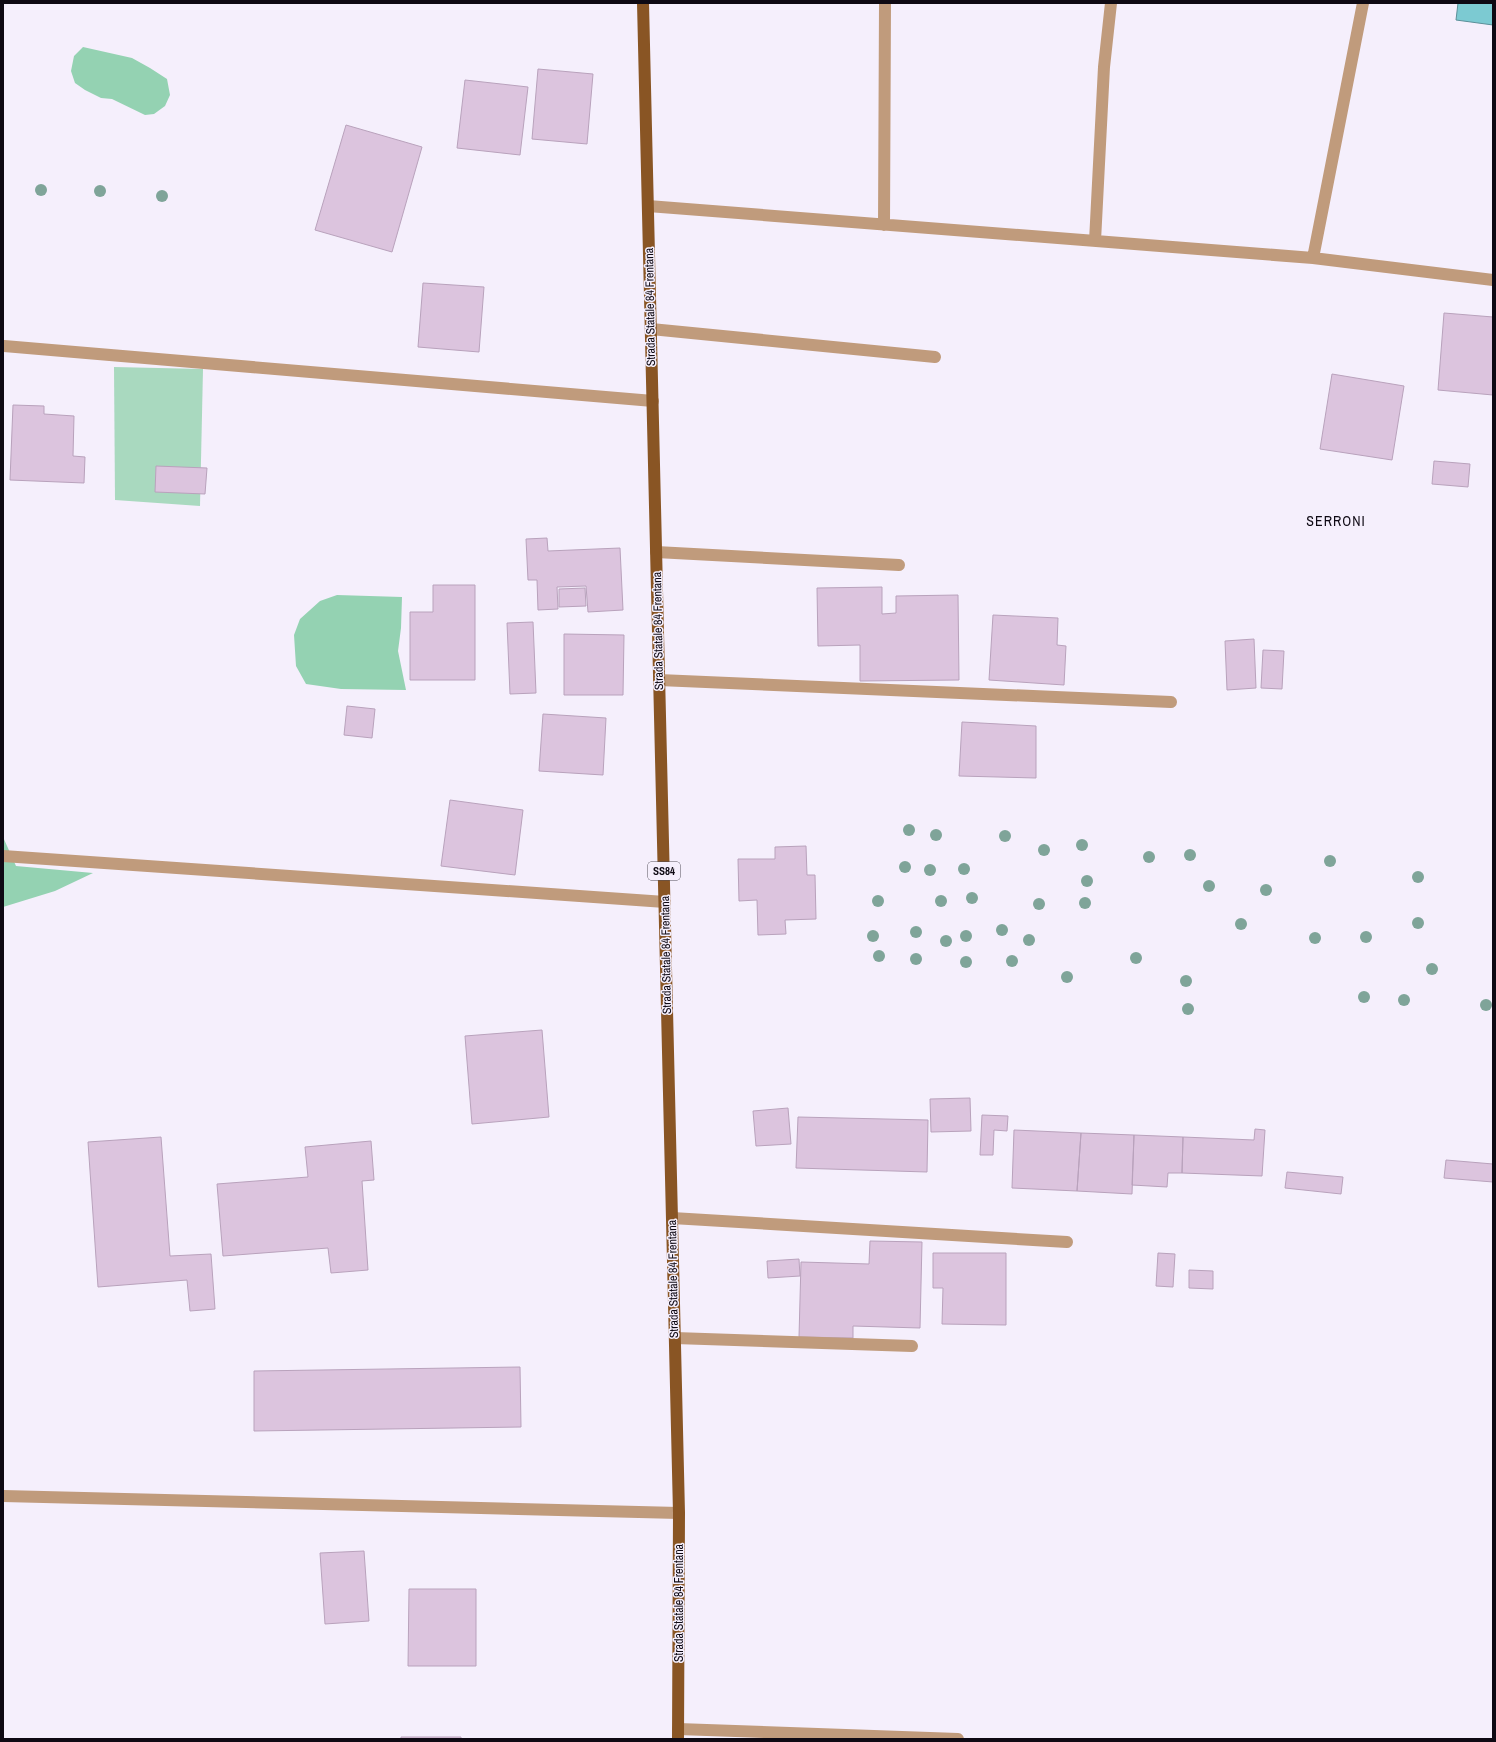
<svg xmlns="http://www.w3.org/2000/svg" width="1496" height="1742" font-family="'Archivo Narrow',sans-serif">
  <style>
    .green { fill: #a9d9bf }
    .forest { fill: #94d2b2 }
    .water { fill: #7ccad2; stroke: #5b9099 }
    .building { fill: #dcc4de; stroke: #b9a2bc }
    .lines { fill: none; stroke-linecap: round; stroke-linejoin: round }
    .minor { stroke: #c09b7c; stroke-width: 12 }
    .major { stroke: #895524; stroke-width: 12 }
    .tree { fill: #7fa499 }
    .labels { text-anchor: middle; stroke-width: 3; stroke-linejoin: round; paint-order: stroke }
    .shield { fill: #f5effc; stroke: #534e59; stroke-width: 1 }
    .shield-label { font-size: 11px; font-weight: bold; fill: #0e0913 }
    .street-label { font-size: 12px; fill: #0e0913; stroke: #f5effc }
    .quarter-label { font-size: 14px; letter-spacing: 1px; fill: #0e0913; stroke: #f5effc }
  </style>
  <rect width="100%" height="100%" fill="#f5effc"/>
  <path class="green" d="M114 367 203 369 200 506 115 500Z"/>
  <path class="forest" d="M83 47 132 58 150 68 167 79 170 95 165 106 154 114 145 115 112 99 101 98 85 90 75 83 71 71 74 56Z
    M337 595 402 597 401 628 398 651 406 690 341 689 306 684 296 666 294 635 300 619 320 601Z
    M3 837 16 866 93 873 55 891 3 907Z"/>
  <path class="water" d="M1458 3H1493V25L1456 20Z"/>
  <path class="building" d="M538 69 593 74 587 144 532 139Z
    M465 80 528 87 520 155 457 148Z
    M346 125 422 147 392 252 315 230Z
    M423 283 484 287 479 352 418 347Z
    M1444 313 1493 317V395L1438 390Z
    M1332 374 1404 386 1392 460 1320 449Z
    M13 405 44 406V414L74 416 73 456 85 457 84 483 10 480Z
    M1434 461 1470 464 1468 487 1432 484Z
    M156 466 207 468 205 494 155 492Z
    M547 538 548 551 620 548 623 610 588 612 586 586 557 587 558 609 538 610 537 580H528L526 539Z
    M433 585H475V680H410V612H433Z
    M882 587V614L896 613V596L958 595 959 680 860 681V645L818 646 817 588Z
    M585 588 586 606 559 607V589Z
    M993 615 1058 618 1057 645 1066 646 1064 685 989 680Z
    M533 622 536 693 510 694 507 623Z
    M564 634 624 635 623 695H564Z
    M1254 639 1256 688 1227 690 1225 641Z
    M1263 650 1284 651 1282 689 1261 688Z
    M347 706 375 709 372 738 344 735Z
    M543 714 606 718 603 775 539 771Z
    M962 722 1036 726V778L959 776Z
    M450 800 523 810 515 875 441 866Z
    M806 846 807 875H815L816 919 785 920 786 934 758 935 757 900 739 901 738 859H775V847Z
    M542 1030 549 1117 472 1124 465 1036Z
    M970 1098 971 1131 931 1132 930 1099Z
    M788 1108 791 1144 756 1146 753 1111Z
    M982 1115 1008 1116 1007 1131 994 1130 993 1155H980Z
    M798 1117 928 1120 927 1172 796 1168Z
    M1255 1129 1265 1130 1262 1176 1182 1173 1183 1137 1254 1140Z
    M1014 1130 1081 1133 1077 1191 1012 1188Z
    M1081 1133 1134 1135 1132 1194 1077 1191Z
    M1134 1135 1183 1137 1182 1173H1168L1167 1187 1132 1185Z
    M161 1137 170 1256 211 1254 215 1309 190 1311 187 1280 98 1287 88 1142Z
    M371 1141 374 1180 362 1181 368 1270 331 1273 328 1248 223 1256 217 1184 308 1177 305 1147Z
    M1446 1160 1493 1164V1182L1444 1178Z
    M1287 1172 1343 1177 1341 1194 1285 1188Z
    M870 1241 922 1242 920 1328 853 1326V1338L799 1337 801 1262 869 1264Z
    M933 1253H1006V1325L942 1324 943 1288H933Z
    M1158 1253 1175 1254 1173 1287 1156 1286Z
    M799 1259 800 1276 768 1278 767 1261Z
    M1189 1270 1213 1271V1289L1189 1288Z
    M520 1367 521 1427 254 1431V1371Z
    M364 1551 369 1621 325 1624 320 1553Z
    M409 1589H476V1666H408Z
    M401 1737H461V1739H401Z"/>
  <g class="lines">
    <path class="minor" d="M648 206 1313 258 1493 280
      M884 225 885 3
      M1095 241 1104 67 1111 3
      M1313 258 1363 3
      M651 329 935 357
      M4 346 653 401
      M656 552 899 565
      M659 680 1171 702
      M3 856 665 902
      M672 1218 1067 1242
      M675 1338 912 1346
      M3 1496 679 1513
      M678 1729 958 1739"/>
    <path class="major" d="M643 3 679 1513 678 1739"/>
  </g>
  <g class="tree">
    <circle cx="41" cy="190" r="6"/>
    <circle cx="100" cy="191" r="6"/>
    <circle cx="162" cy="196" r="6"/>
    <circle cx="909" cy="830" r="6"/>
    <circle cx="936" cy="835" r="6"/>
    <circle cx="1005" cy="836" r="6"/>
    <circle cx="1082" cy="845" r="6"/>
    <circle cx="1044" cy="850" r="6"/>
    <circle cx="1190" cy="855" r="6"/>
    <circle cx="1149" cy="857" r="6"/>
    <circle cx="1330" cy="861" r="6"/>
    <circle cx="905" cy="867" r="6"/>
    <circle cx="964" cy="869" r="6"/>
    <circle cx="930" cy="870" r="6"/>
    <circle cx="1418" cy="877" r="6"/>
    <circle cx="1087" cy="881" r="6"/>
    <circle cx="1209" cy="886" r="6"/>
    <circle cx="1266" cy="890" r="6"/>
    <circle cx="972" cy="898" r="6"/>
    <circle cx="878" cy="901" r="6"/>
    <circle cx="941" cy="901" r="6"/>
    <circle cx="1085" cy="903" r="6"/>
    <circle cx="1039" cy="904" r="6"/>
    <circle cx="1418" cy="923" r="6"/>
    <circle cx="1241" cy="924" r="6"/>
    <circle cx="1002" cy="930" r="6"/>
    <circle cx="916" cy="932" r="6"/>
    <circle cx="873" cy="936" r="6"/>
    <circle cx="966" cy="936" r="6"/>
    <circle cx="1366" cy="937" r="6"/>
    <circle cx="1315" cy="938" r="6"/>
    <circle cx="1029" cy="940" r="6"/>
    <circle cx="946" cy="941" r="6"/>
    <circle cx="879" cy="956" r="6"/>
    <circle cx="1136" cy="958" r="6"/>
    <circle cx="916" cy="959" r="6"/>
    <circle cx="1012" cy="961" r="6"/>
    <circle cx="966" cy="962" r="6"/>
    <circle cx="1432" cy="969" r="6"/>
    <circle cx="1067" cy="977" r="6"/>
    <circle cx="1186" cy="981" r="6"/>
    <circle cx="1364" cy="997" r="6"/>
    <circle cx="1404" cy="1000" r="6"/>
    <circle cx="1486" cy="1005" r="6"/>
    <circle cx="1188" cy="1009" r="6"/>
  </g>
  <g class="labels">
    <rect class="shield" x="648" y="862" width="32" height="18" rx="3"/>
    <g class="shield-label">
      <text x="664" y="875">SS84</text>
    </g>
    <g class="street-label">
      <text transform="translate(650 307) rotate(-91)" y="4">Strada Statale 84 Frentana</text>
      <text transform="translate(658 631) rotate(-91)" y="4">Strada Statale 84 Frentana</text>
      <text transform="translate(666 955) rotate(-91)" y="4">Strada Statale 84 Frentana</text>
      <text transform="translate(673 1279) rotate(-91)" y="4">Strada Statale 84 Frentana</text>
      <text transform="translate(679 1603) rotate(-90)" y="4">Strada Statale 84 Frentana</text>
    </g>
    <g class="quarter-label">
      <text x="1336" y="526">SERRONI</text>
    </g>
  </g>
  <rect width="1496" height="1742" fill="none" stroke="#0e0913" stroke-width="8"/>
</svg>
